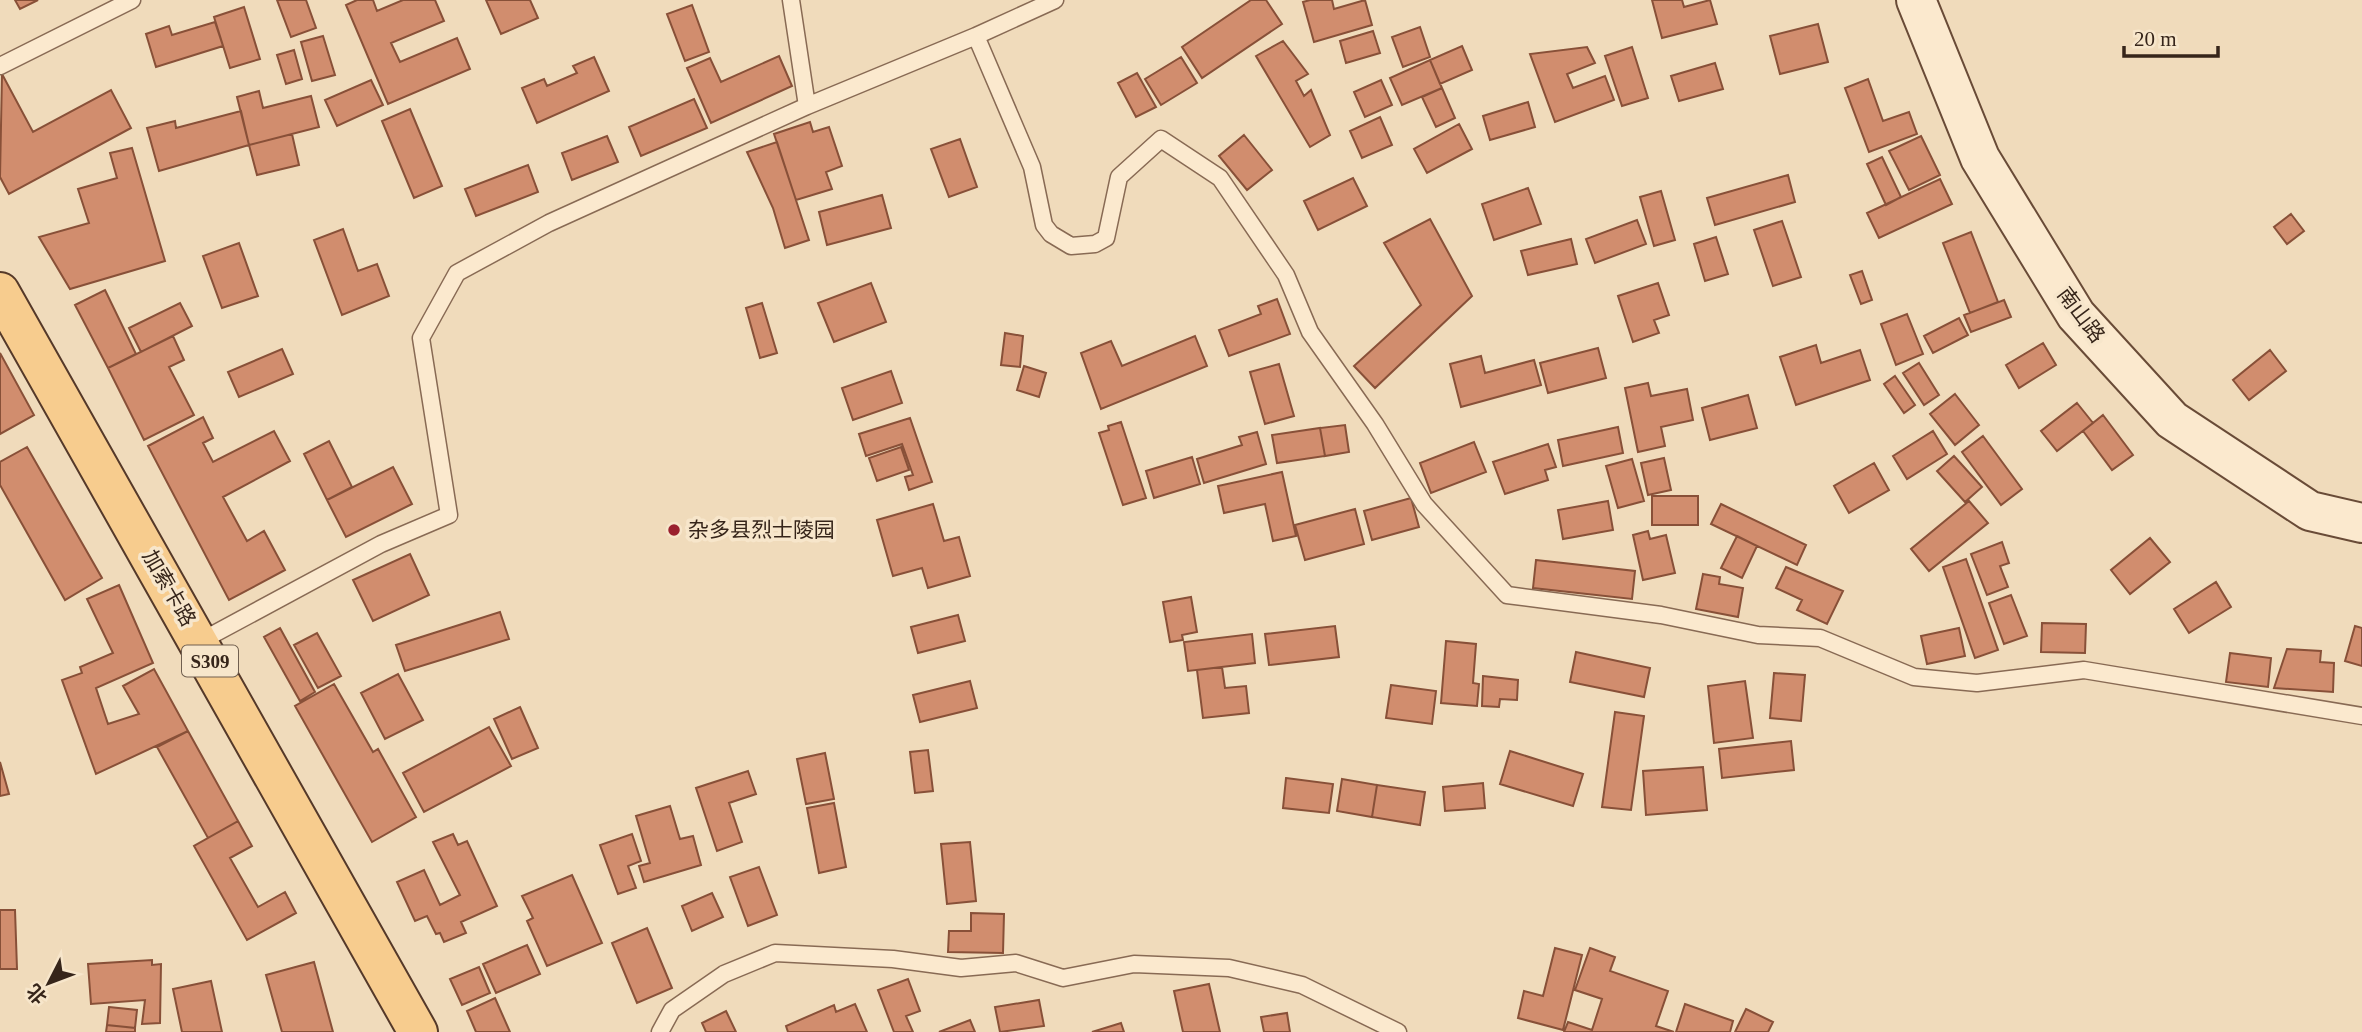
<svg xmlns="http://www.w3.org/2000/svg" width="2362" height="1032" font-family="'Times New Roman','Noto Sans SC',serif">
  <style>
    .building { fill: #d18d6e; stroke: #885038; stroke-width: 2 }
    .lines { fill: none; stroke-linecap: round; stroke-linejoin: round }
    .lane-casing { stroke: #886a54; stroke-width: 19 }
    .secondary-casing { stroke: #694b37; stroke-width: 42 }
    .primary-casing { stroke: #553929; stroke-width: 42 }
    .lane { stroke: #fbe9ce; stroke-width: 16 }
    .secondary { stroke: #fbe9ce; stroke-width: 38 }
    .primary { stroke: #f7cc8e; stroke-width: 38 }
    .poi-dot { fill: #9a202e; stroke: #f7e6cb; stroke-width: 2.5 }
    .labels { text-anchor: middle; stroke-width: 7; stroke-linejoin: round; paint-order: stroke }
    .shield { fill: #f7e6cb; stroke: #705f4f; stroke-width: 2 }
    .shield-label { font-size: 19px; font-weight: bold; fill: #36251a }
    .street-label { font-size: 21px; fill: #36251a; stroke: #f7e6cb }
    .poi-label { font-size: 21px; fill: #36251a; stroke: #f7e6cb; text-anchor: start }
  </style>
  <rect width="100%" height="100%" fill="#f0dbbb"/>
  <path class="building" d="M15 0H38L20 9Z
    M277 0H306L316 28 291 37Z
    M357 0H373L377 11 403 0H435L444 21 391 43 400 62 457 38 470 69 388 104 346 5Z
    M486 0H530L538 18 501 34Z
    M1251 0H1266L1282 24 1202 78 1182 47Z
    M1310 0H1332L1334 9 1365 0 1372 25 1314 42 1303 2Z
    M1652 0H1682L1684 7 1710 0 1717 24 1662 38Z
    M692 5 709 52 685 61 667 14Z
    M244 7 260 59 230 68 214 17Z
    M215 22 223 46 156 67 146 34 169 26 172 35Z
    M1818 24 1828 62 1780 74 1770 36Z
    M1420 27 1430 57 1403 67 1392 37Z
    M1373 31 1380 53 1346 63 1340 41Z
    M323 36 335 75 312 81 301 42Z
    M1283 41 1308 74 1296 81 1304 96 1311 90 1330 135 1310 147 1256 56Z
    M1462 46 1472 70 1440 84 1430 60Z
    M1587 47 1595 63 1567 74 1573 88 1605 76 1614 100 1555 122 1530 54Z
    M1632 47 1648 98 1622 106 1605 56Z
    M294 50 302 79 286 84 277 55Z
    M779 56 792 86 711 123 687 68 710 58 721 82Z
    M594 57 609 91 537 123 522 88 544 79 547 86 577 73 573 66Z
    M1181 57 1197 83 1161 105 1145 79Z
    M1430 60 1442 88 1402 105 1390 78Z
    M1715 63 1723 89 1679 101 1671 76Z
    M1137 73 1156 107 1136 117 1118 83Z
    M2 74 33 132 111 90 131 128 9 194 0 177Z
    M1868 79 1883 121 1909 112 1917 134 1869 152 1845 88Z
    M371 80 383 105 337 126 325 100Z
    M1381 80 1392 105 1365 117 1354 92Z
    M1442 88 1455 118 1436 127 1422 97Z
    M259 91 263 108 311 96 319 127 249 145 237 97Z
    M694 99 707 128 641 156 629 127Z
    M1528 102 1535 127 1490 140 1483 116Z
    M410 109 442 186 414 198 382 121Z
    M241 111 249 145 159 171 147 128 175 121 176 128Z
    M1380 117 1392 145 1362 158 1350 131Z
    M810 122 813 132 829 127 842 166 826 172 832 189 796 200 774 134Z
    M1459 124 1472 149 1427 173 1414 149Z
    M292 134 299 165 257 175 249 145Z
    M1244 135 1272 170 1247 190 1219 156Z
    M607 136 618 162 572 180 562 153Z
    M1921 136 1940 175 1909 190 1889 151Z
    M960 139 977 187 949 197 931 149Z
    M777 142 809 240 785 248 773 208 747 152Z
    M132 148 165 261 70 289 39 237 89 223 78 189 117 178 110 153Z
    M1882 157 1901 197 1886 205 1867 164Z
    M528 165 538 192 476 216 465 189Z
    M1788 175 1795 202 1715 225 1707 198Z
    M1353 178 1367 206 1318 230 1304 201Z
    M1940 179 1952 204 1879 238 1867 213Z
    M1528 188 1541 224 1494 240 1482 204Z
    M1661 191 1675 240 1654 246 1640 197Z
    M882 195 891 228 827 245 819 212Z
    M2291 214 2304 231 2287 244 2274 227Z
    M1430 219 1472 296 1375 388 1354 366 1421 305 1384 243Z
    M1637 220 1646 244 1595 263 1586 239Z
    M1782 221 1801 277 1773 286 1754 230Z
    M343 229 358 271 377 264 389 296 342 315 314 240Z
    M1971 232 1998 302 1970 313 1943 243Z
    M1716 237 1728 274 1705 281 1694 244Z
    M1571 239 1577 264 1528 275 1521 251Z
    M239 243 258 296 222 308 203 256Z
    M1862 271 1872 300 1861 304 1850 275Z
    M871 283 886 322 834 342 818 303Z
    M1658 283 1669 315 1654 320 1659 333 1633 342 1618 296Z
    M105 290 136 354 108 368 75 305Z
    M1277 299 1290 334 1229 356 1219 330 1261 314 1258 306Z
    M2004 300 2011 317 1971 332 1964 315Z
    M180 303 192 326 141 352 129 328Z
    M762 303 777 353 760 358 746 308Z
    M1907 314 1923 354 1896 365 1881 324Z
    M1959 318 1968 335 1933 353 1924 336Z
    M1005 333 1023 336 1020 367 1001 365Z
    M173 336 184 360 169 367 194 415 144 440 108 368Z
    M1195 336 1207 366 1101 409 1081 353 1111 341 1122 366Z
    M2043 343 2056 365 2019 388 2006 365Z
    M1816 345 1821 363 1860 350 1870 380 1796 405 1780 357Z
    M1598 348 1606 378 1548 393 1540 363Z
    M282 349 293 374 239 397 228 372Z
    M2270 350 2286 371 2249 400 2233 380Z
    M0 353 34 415 0 434Z
    M1481 356 1485 373 1534 360 1541 385 1461 407 1450 364Z
    M1919 363 1939 395 1924 405 1903 373Z
    M1279 364 1294 416 1265 424 1250 372Z
    M1024 366 1046 373 1039 397 1017 390Z
    M891 371 902 403 853 420 842 388Z
    M1895 376 1915 405 1904 413 1884 384Z
    M1648 383 1651 396 1687 389 1693 420 1661 427 1665 446 1638 452 1625 388Z
    M1955 394 1979 425 1955 445 1930 414Z
    M1748 395 1757 428 1710 440 1702 408Z
    M2077 403 2093 423 2057 451 2041 431Z
    M2103 415 2133 455 2112 470 2083 431Z
    M203 417 213 438 203 443 213 462 274 431 290 461 223 497 247 541 264 531 285 570 229 600 148 446Z
    M910 418 932 482 909 490 905 477 913 475 902 444 866 456 859 434Z
    M1121 422 1146 498 1123 505 1099 433 1109 430 1108 426Z
    M1345 425 1349 452 1325 456 1320 428Z
    M1618 427 1623 453 1563 466 1558 440Z
    M1320 428 1325 456 1277 463 1272 435Z
    M1933 431 1947 454 1907 479 1893 456Z
    M1257 432 1266 464 1204 483 1197 459 1242 445 1239 437Z
    M1983 436 2022 489 2001 505 1962 452Z
    M329 441 352 487 327 500 304 454Z
    M1474 442 1486 472 1431 493 1420 463Z
    M1548 444 1556 467 1545 470 1548 480 1505 494 1493 462Z
    M27 447 102 578 65 600 0 485V462Z
    M901 447 909 470 877 481 869 458Z
    M1954 456 1982 487 1965 502 1937 471Z
    M1192 457 1200 484 1154 498 1146 471Z
    M1664 458 1671 490 1648 495 1641 463Z
    M1632 459 1644 501 1618 508 1606 466Z
    M1874 463 1889 490 1849 513 1834 486Z
    M393 467 412 504 346 537 327 500Z
    M1282 472 1296 536 1273 541 1265 504 1224 513 1218 486Z
    M1652 496H1698V525H1652Z
    M1411 498 1419 527 1372 540 1364 511Z
    M1608 501 1613 530 1563 539 1558 510Z
    M1969 501 1988 523 1929 571 1911 549Z
    M933 504 944 541 959 537 970 576 928 588 922 568 893 576 877 520Z
    M1721 504 1806 545 1797 565 1711 524Z
    M1355 509 1364 544 1305 560 1295 525Z
    M1648 531 1650 539 1666 535 1675 573 1643 580 1633 535Z
    M1737 536 1757 546 1742 578 1721 568Z
    M2150 538 2170 562 2130 594 2111 570Z
    M2002 542 2009 563 2000 566 2008 587 1987 595 1971 554Z
    M410 554 429 595 373 621 353 580Z
    M1966 559 1998 650 1975 658 1943 567Z
    M1536 560 1635 571 1632 599 1533 588Z
    M1786 567 1843 591 1827 624 1797 610 1802 600 1776 588Z
    M1703 574 1720 577 1719 584 1743 588 1738 617 1696 609Z
    M2216 582 2231 607 2189 633 2174 609Z
    M119 585 153 663 96 688 108 724 139 714 123 686 154 669 188 731 96 774 62 680 82 673 80 667 113 653 87 599Z
    M2011 595 2027 636 2004 644 1989 603Z
    M1191 597 1197 632 1182 635 1183 640 1170 642 1163 602Z
    M500 612 509 639 405 671 396 645Z
    M958 615 965 641 918 653 911 627Z
    M2042 623 2086 624 2085 653 2041 652Z
    M1335 626 1339 657 1269 665 1265 634Z
    M2355 626 2362 628V666L2345 661Z
    M280 628 315 692 300 701 264 637Z
    M1959 628 1965 656 1927 664 1921 636Z
    M317 633 341 676 318 688 294 645Z
    M1252 634 1255 663 1188 671 1184 642Z
    M1446 641 1476 644 1473 683 1479 684 1477 706 1441 703Z
    M2287 649 2321 651 2320 662 2334 663 2333 692 2274 688Z
    M1576 652 1650 668 1644 697 1570 682Z
    M2230 653 2271 658 2268 687 2226 682Z
    M1222 667 1225 688 1246 686 1249 713 1203 718 1197 670Z
    M1774 673 1805 675 1801 721 1770 718Z
    M398 674 423 720 385 739 361 693Z
    M1483 676 1518 680 1517 700 1500 699 1499 707 1482 706Z
    M970 681 977 708 920 722 913 695Z
    M1745 681 1753 738 1714 743 1708 686Z
    M334 684 373 752 378 749 416 817 372 842 295 706Z
    M1391 685 1436 691 1432 724 1386 718Z
    M520 707 538 748 512 759 494 719Z
    M1615 712 1644 716 1631 810 1602 807Z
    M489 727 511 766 424 812 403 773Z
    M188 731 238 821 208 838 157 747Z
    M1791 741 1794 770 1722 778 1719 749Z
    M928 750 933 791 915 793 910 752Z
    M1510 751 1583 774 1573 806 1500 784Z
    M825 753 834 799 806 804 797 759Z
    M0 762 9 794 0 796Z
    M1703 767 1707 810 1646 815 1643 771Z
    M748 771 756 794 729 803 742 842 717 851 696 788Z
    M1286 778 1333 784 1329 813 1283 808Z
    M1342 779 1377 785 1372 817 1337 811Z
    M1483 783 1485 808 1445 811 1443 787Z
    M1377 785 1425 792 1420 825 1372 817Z
    M834 803 846 867 819 873 807 808Z
    M670 806 680 839 693 836 701 865 644 882 639 866 650 863 636 816Z
    M238 821 252 846 230 858 258 907 285 892 296 913 247 940 194 846Z
    M453 834 458 845 467 841 497 906 461 922 466 933 444 942 440 933 436 934 427 916 415 921 397 882 424 870 440 905 460 895 433 842Z
    M632 834 641 861 628 866 636 888 618 894 600 845Z
    M970 842 976 901 947 904 941 844Z
    M759 867 777 915 748 926 730 877Z
    M572 875 602 943 547 966 527 921 533 918 522 896Z
    M712 893 723 917 692 931 682 906Z
    M0 910H15L17 969H0Z
    M971 913 1004 914 1003 953 948 952 949 931H971Z
    M647 928 672 988 637 1003 612 943Z
    M527 945 540 974 496 993 483 964Z
    M1555 948 1582 955 1563 1030 1518 1018 1524 991 1543 996Z
    M1590 948 1615 957 1610 971 1668 991 1656 1026 1674 1032H1564L1568 1022 1592 1030 1602 999 1575 990Z
    M152 960V965L161 964 160 1023 142 1024 145 1000 91 1004 88 964Z
    M314 962 333 1032H282L266 975Z
    M479 967 490 993 462 1005 450 979Z
    M908 979 920 1011 906 1016 913 1032H894L878 990Z
    M211 981 222 1032H182L173 989Z
    M1209 984 1220 1032H1183L1174 991Z
    M495 998 510 1032H476L467 1011Z
    M1039 1000 1044 1026 1000 1032 995 1007Z
    M855 1004 867 1032H788L786 1026 834 1005 836 1012Z
    M1685 1004 1733 1021 1730 1032H1676Z
    M109 1007 137 1010 135 1028 107 1025Z
    M1746 1009 1773 1022 1768 1032H1735Z
    M726 1011 736 1032H706L702 1023Z
    M1287 1013 1290 1032H1264L1261 1017Z
    M970 1020 975 1032H939Z
    M1121 1023 1124 1032H1092Z
    M107 1025 135 1028V1032H106Z"/>
  <g class="lines">
    <defs>
      <path id="lane" d="M976 36 1055 0
        M0 66 132 0
        M807 106 976 36 1032 167 1044 225 1051 234 1071 246 1095 244 1106 238 1119 177 1161 139 1220 178 1286 275 1310 332 1375 424 1424 504 1507 595 1661 615 1758 635 1820 638 1914 677 1977 683 2084 670 2362 716
        M199 642 381 544 449 515 421 338 457 273 549 223 807 106 791 0
        M660 1032 672 1010 724 974 775 953 893 959 961 968 1016 963 1063 978 1134 964 1229 968 1302 985 1398 1032"/>
      <path id="secondary" d="M1916 0 1980 158 2076 315 2172 420 2310 511 2362 523"/>
      <path id="primary" d="M0 292 418 1032"/>
    </defs>
    <use href="#lane" class="lane-casing"/>
    <use href="#secondary" class="secondary-casing"/>
    <use href="#primary" class="primary-casing"/>
    <use href="#lane" class="lane"/>
    <use href="#secondary" class="secondary"/>
    <use href="#primary" class="primary"/>
  </g>
  <circle class="poi-dot" cx="674" cy="530" r="7"/>
  <g class="labels">
    <rect class="shield" x="182" y="645.5" width="56" height="31" rx="5"/>
    <g class="shield-label">
      <text x="210" y="668">S309</text>
    </g>
    <g class="street-label">
      <text transform="translate(2081 315) rotate(53)" y="7">南山路</text>
      <text transform="translate(169 588) rotate(60)" y="7">加索卡路</text>
    </g>
    <g class="poi-label">
      <text x="688" y="537">杂多县烈士陵园</text>
    </g>
  </g>
  <g transform="translate(49 983) rotate(228)" stroke="#f7e6cb" stroke-width="5" paint-order="stroke">
  <path d="M0-5L12 26L0 18L-12 26Z" fill="#36251a"/>
  <text y="-10" font-size="19" font-weight="bold" text-anchor="middle" fill="#36251a">北</text>
  </g>
  <path d="M2124 46v10h94v-10" fill="none" stroke="#36251a" stroke-width="3.5"/>
  <text x="2134" y="46" font-size="21" fill="#36251a" stroke="#f7e6cb" stroke-width="5" paint-order="stroke">20 m</text>
</svg>
